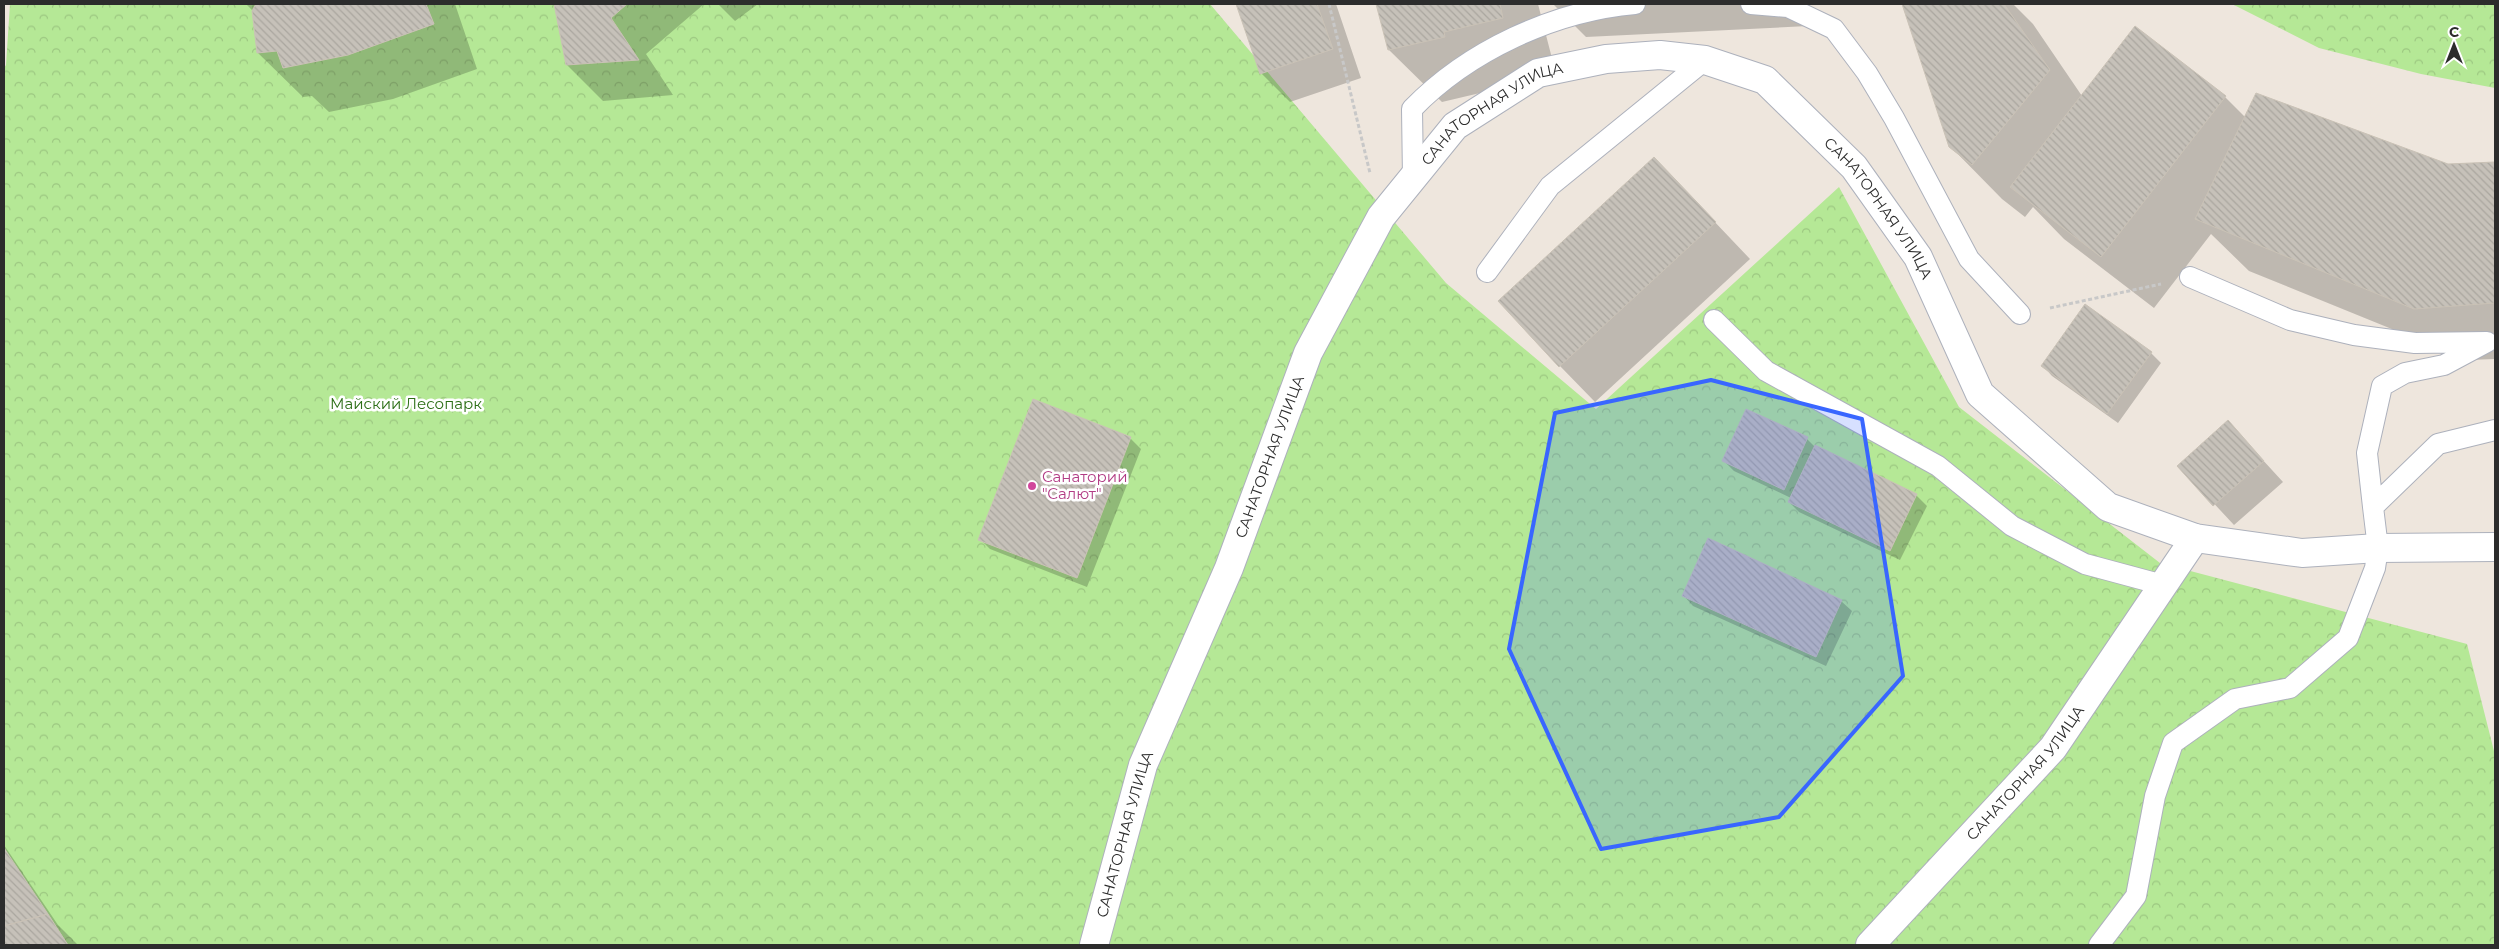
<svg xmlns="http://www.w3.org/2000/svg" width="2499" height="949" font-family="Montserrat,sans-serif">
  <style>
    .forest { fill: url(#forest-crowns) }
    .shadow { fill: #0003 }
    .building { fill: url(#building-back-hatch); stroke: #cac2b6 }
    .lines { fill: none; stroke-linecap: round; stroke-linejoin: round }
    .lane-casing { stroke: #adb1bc; stroke-width: 22 }
    .street-casing { stroke: #adb1bc; stroke-width: 30 }
    .path { stroke: #c8c8c8; stroke-width: 3; stroke-dasharray: 4 2.5; stroke-linecap: butt }
    .lane { stroke: #fff; stroke-width: 20 }
    .street { stroke: #fff; stroke-width: 28 }
    .marked { fill: #3966ff; fill-opacity: 0.2; stroke: #3966ff; stroke-width: 4; stroke-linejoin: round }
    .hotel-dot { fill: #d1479c; stroke: #fff; stroke-width: 2 }
    .labels { text-anchor: middle; stroke-width: 5; stroke-linejoin: round; paint-order: stroke }
    .street-label { font-size: 15px; fill: #2c2c2c; stroke: #fff }
    .park-label { font-size: 15px; fill: #2c6e16; stroke: #fff }
    .hotel-label { font-size: 15px; fill: #b23c85; stroke: #fff; text-anchor: start }
  </style>
  <defs>
    <pattern id="forest-crowns" width="20" height="18" patternUnits="userSpaceOnUse" patternTransform="scale(1.25)"><rect width="20" height="18" fill="#b5e896"/><path d="M2 6a3 3 0 1 1 6 0M12 15a3 3 0 1 1 6 0" fill="none" stroke="#9cc781"/></pattern>
    <pattern id="building-back-hatch" width="6" height="6" patternUnits="userSpaceOnUse" patternTransform="scale(1.25)"><rect width="6" height="6" fill="#c6c1b9"/><path d="M-1 5l2 2M0 0l6 6M5-1l2 2" fill="none" stroke="#aaa69f"/></pattern>
  </defs>
  <rect width="100%" height="100%" fill="#eee6dd"/>
  <path class="forest" d="M10 4H1210L1446 283 1596 409 1839 187 1959 407 2160 563 2467 644 2495 755V945H4V68L6 65Z
    M2232 4H2495V88L2421 74 2319 48Z"/>
  <path class="shadow" d="M246 4H455L477 69 393 99 329 112 312 96 303 97 258 53 253 11Z
    M556 4H704L646 54 673 95 603 101 567 65Z
    M718 4H758L735 21Z
    M1237 4H1336L1361 78 1290 102 1261 73Z
    M1378 4H1538L1555 70 1497 89 1442 102 1389 50Z
    M1553 4H1807L1808 26 1586 37Z
    M1904 4H2013L2033 24 2082 96 2225 97 2245 117 2448 165 2495 164V359L2468 360 2249 271 2211 234 2154 308 2064 239 2033 207 2025 217 2002 199 1950 146Z
    M1654 158 1750 259 1595 402 1560 366Z
    M2151 353 2161 363 2118 423 2052 376 2042 365Z
    M1034 401 1131 439 1141 449 1087 587 990 549 980 539Z
    M1747 411 1807 439 1815 447 1916 495 1927 506 1900 560 1799 512 1789 502 1791 498 1734 471 1724 461Z
    M2228 422 2283 482 2234 525 2179 466Z
    M1683 595 1841 601 1852 611 1826 666 1693 606Z
    M4 845 58 925 78 945H4Z"/>
  <path class="building" d="M256 4H426L434 24 348 55 283 68 277 51 257 53 252 11Z
    M554 4H627L611 18 639 60 566 65Z
    M1236 4H1317L1333 49 1260 74Z
    M1376 4H1500L1503 18 1444 32 1445 37 1388 50Z
    M1902 4H2004L2050 70 1972 165 1949 147Z
    M2135 26 2226 96 2101 257 2010 187Z
    M2256 93 2448 164 2495 162V303L2414 309 2195 219Z
    M1654 157 1716 222 1559 367 1498 301Z
    M2085 304 2152 352 2107 414 2041 366Z
    M1033 399 1131 437 1077 578 978 540Z
    M1746 409 1808 437 1784 490 1722 461Z
    M2228 420 2264 461 2213 506 2177 466Z
    M1815 445 1917 494 1890 551 1788 502Z
    M1708 538 1842 600 1816 657 1682 596Z
    M4 848 48 914 4 926Z
    M48 914 68 945H4V926Z"/>
  <g class="lines">
    <defs>
      <path id="lane" d="M1751 4 1788 7 1834 29 1867 73 1894 118 1969 259 2020 314
        M1413 178 1412 109C1468 51 1554 11 1635 4
        M1487 272 1550 186 1705 60
        M2190 277 2290 320 2354 335 2415 343 2487 342 2444 365 2405 373 2382 386 2367 453 2373 507
        M1714 320 1766 371 1938 466 2012 526 2085 564 2163 585
        M2099 945 2136 896 2155 796 2173 743 2235 699 2290 688 2348 638 2375 568 2378 548 2373 507 2438 444 2495 430"/>
      <g id="street">
        <path id="s1" d="M1094 945 1143 765 1229 568 1308 353 1381 217 1455 126 1538 73 1606 59 1660 55 1705 60 1765 80 1854 167 1918 257 1980 394 2108 507 2195 538 2302 553 2378 548 2495 547"/>
        <path id="s2" d="M1870 945 2053 748 2195 538"/>
      </g>
    </defs>
    <use href="#lane" class="lane-casing"/>
    <use href="#street" class="street-casing"/>
    <path class="path" d="M1329 4 1370 173
      M2050 308 2161 284"/>
    <use href="#lane" class="lane"/>
    <use href="#street" class="street"/>
  </g>
  <path class="marked" d="M1711 380 1862 419 1903 676 1779 817 1601 849 1509 649 1555 413Z"/>
  <circle class="hotel-dot" cx="1032" cy="486" r="5"/>
  <g class="labels">
    <g class="street-label">
      <text dy="5" stroke="none"><textPath href="#s1" startOffset="940">САНАТОРНАЯ УЛИЦА</textPath></text>
      <text dy="5" stroke="none"><textPath href="#s1" startOffset="1405">САНАТОРНАЯ УЛИЦА</textPath></text>
      <text dy="5" stroke="none"><textPath href="#s1" startOffset="520">САНАТОРНАЯ УЛИЦА</textPath></text>
      <text dy="5" stroke="none"><textPath href="#s2" startOffset="232">САНАТОРНАЯ УЛИЦА</textPath></text>
      <text dy="5" stroke="none"><textPath href="#s1" startOffset="115">САНАТОРНАЯ УЛИЦА</textPath></text>
    </g>
    <g class="park-label">
      <text x="406" y="409">Майский Лесопарк</text>
    </g>
    <g class="hotel-label">
      <text x="1042" y="482">Санаторий<tspan x="1042" dy="17">"Салют"</tspan></text>
    </g>
  </g>
  <rect width="2499" height="949" fill="none" stroke="#2c2c2c" stroke-width="10"/>
  <g transform="translate(2454 45)" stroke="#ffffff" stroke-width="4" paint-order="stroke">
  <path d="M0-4L9 19L0 12L-9 19Z" fill="#2c2c2c"/>
  <text y="-8" font-size="14" font-weight="bold" text-anchor="middle" fill="#2c2c2c">С</text>
  </g>
</svg>
